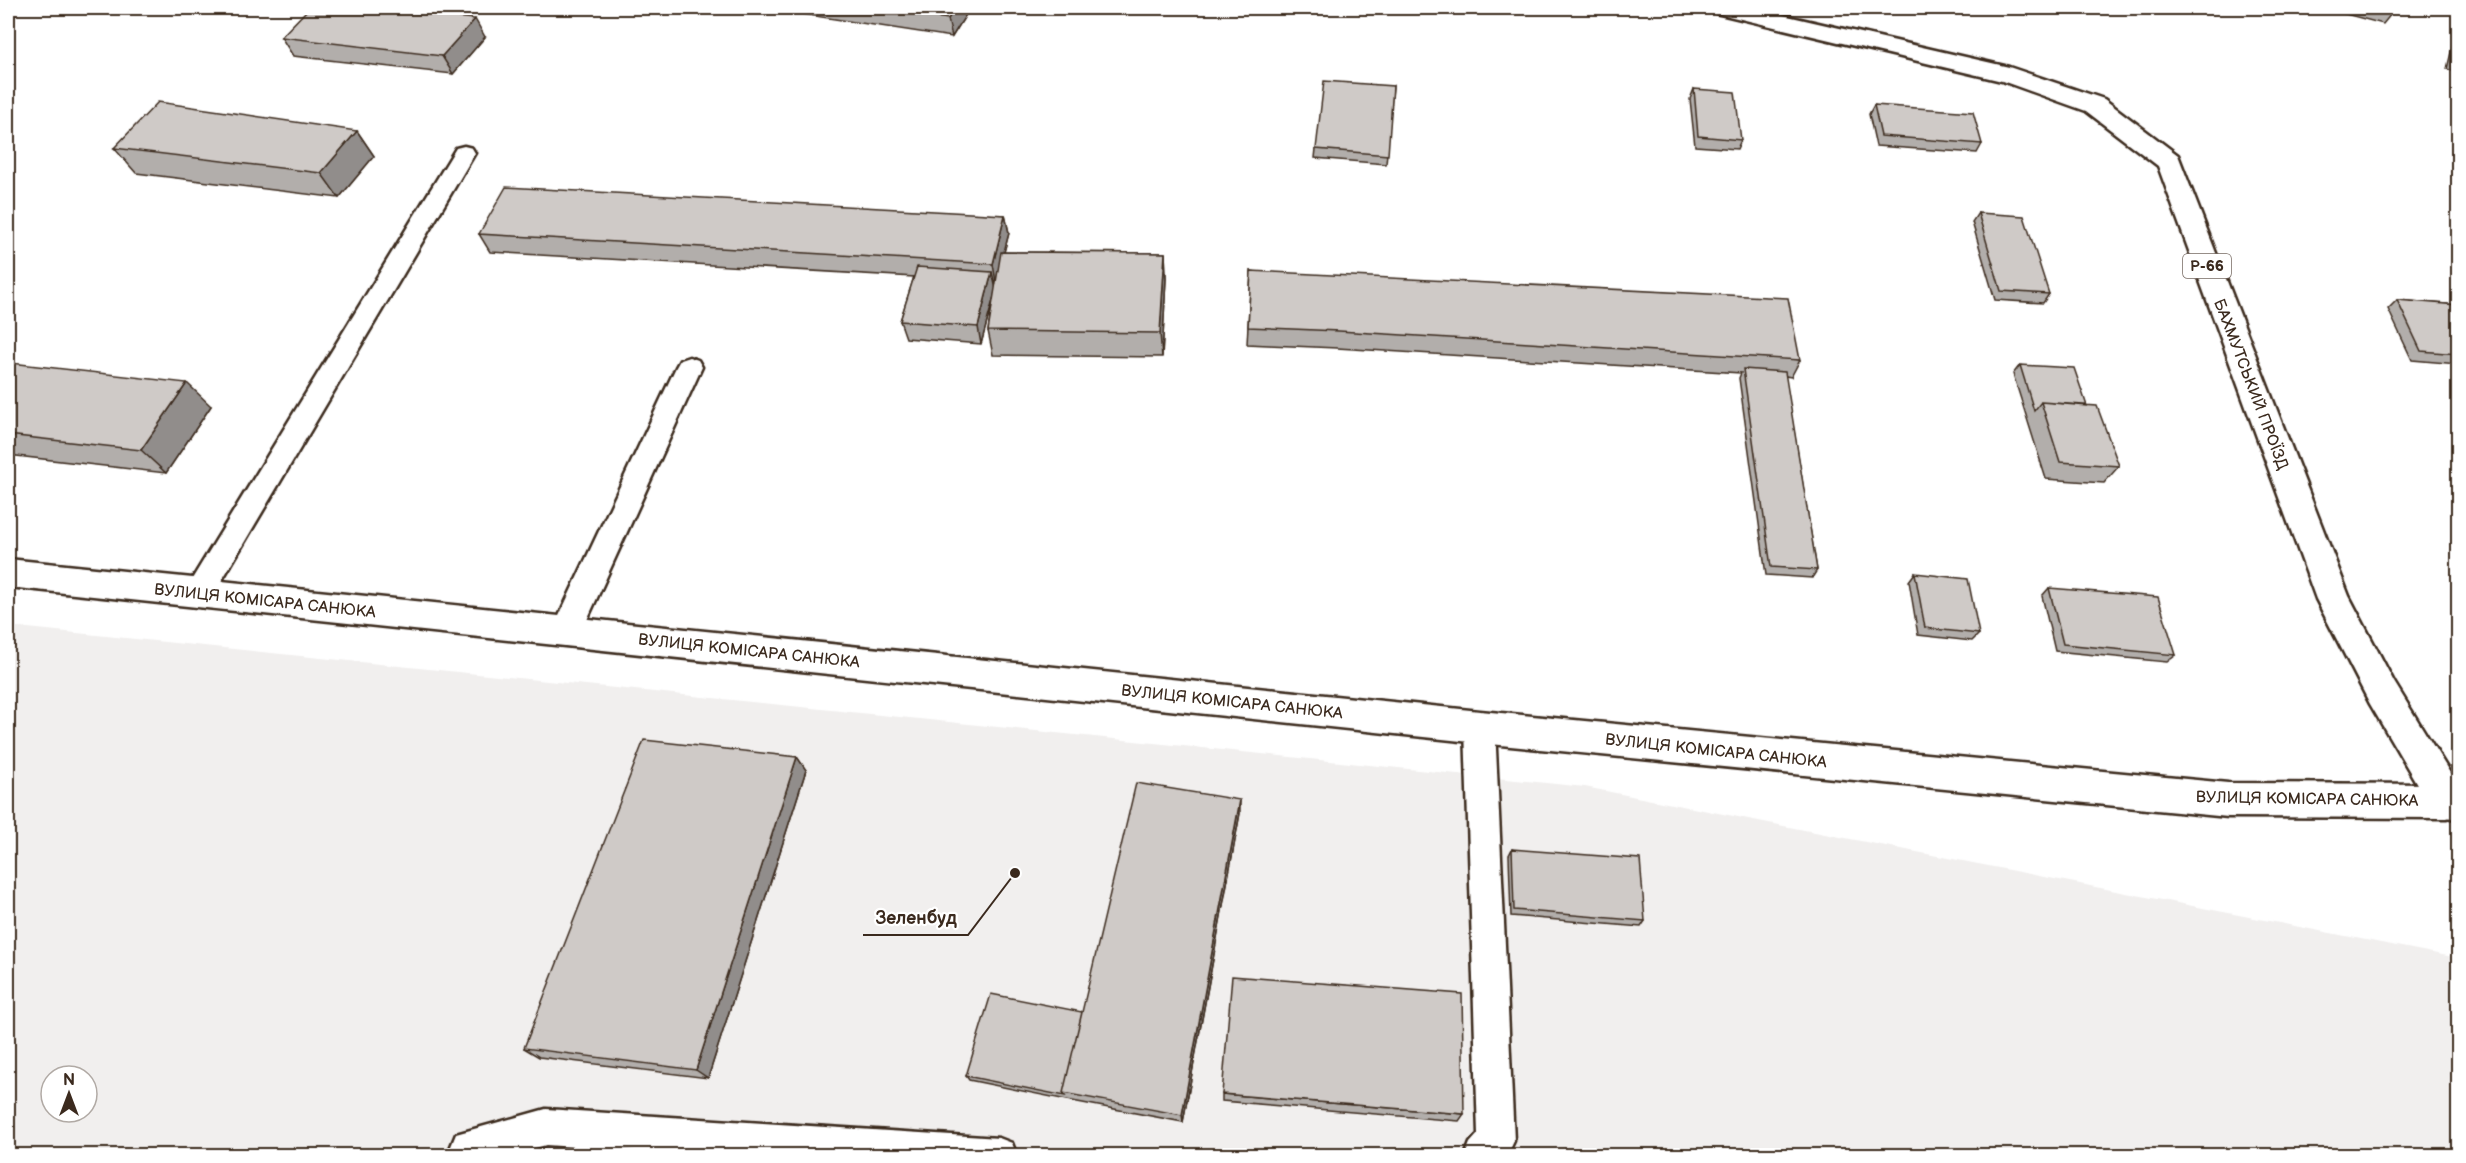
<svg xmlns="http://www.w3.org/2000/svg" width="2466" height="1163" font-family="'Balsamiq Sans',sans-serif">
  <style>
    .built { fill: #f1efee; fill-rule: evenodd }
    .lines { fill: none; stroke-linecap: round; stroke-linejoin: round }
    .lane-casing { stroke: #3b2a1e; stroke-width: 5 }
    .street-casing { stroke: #3b2a1e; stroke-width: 5 }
    .primary-casing { stroke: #3b2a1e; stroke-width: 5 }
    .lane { fill: #fff; fill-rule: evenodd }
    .street { fill: #fff; fill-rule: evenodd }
    .primary { fill: #fff; fill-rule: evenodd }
    .wall { fill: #b2aeab; stroke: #3b2a1e; stroke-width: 1.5 }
    .shaded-wall { fill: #918d8b; stroke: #3b2a1e; stroke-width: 1.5 }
    .building { fill: #cfcac7; stroke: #3b2a1e; stroke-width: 1.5 }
    .labels { text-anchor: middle; stroke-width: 4.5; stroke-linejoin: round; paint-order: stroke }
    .shield { fill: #fff; stroke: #766a62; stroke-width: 1.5 }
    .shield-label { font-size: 15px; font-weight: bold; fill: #3b2a1e }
    .street-label { font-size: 16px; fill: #3b2a1e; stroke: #fff }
    .leader { fill: none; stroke: #3b2a1e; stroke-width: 2 }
    .callout-dot { fill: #3b2a1e; stroke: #fff; stroke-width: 2 }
    .callout-label { font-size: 18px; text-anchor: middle; font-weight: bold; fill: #3b2a1e; stroke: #fff; stroke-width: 4.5; stroke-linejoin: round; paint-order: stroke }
  </style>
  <rect width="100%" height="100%" fill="#fff"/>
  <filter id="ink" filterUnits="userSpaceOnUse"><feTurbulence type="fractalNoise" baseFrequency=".0167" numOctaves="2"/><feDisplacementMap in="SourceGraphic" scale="12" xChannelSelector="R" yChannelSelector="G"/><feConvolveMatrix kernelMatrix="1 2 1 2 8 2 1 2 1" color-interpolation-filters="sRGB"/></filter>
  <g filter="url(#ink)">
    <path class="built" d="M8 626 1585 787 2458 958V1155H8ZM51 1076H87V1112H51Z"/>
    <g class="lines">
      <defs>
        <path id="lane" d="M464 146 472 148 475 153 209 602 199 605 189 602 185 593 189 584 456 148Z
          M689 357 698 360 702 367 582 631 577 640 567 644 557 640 552 631 676 367 680 360Z
          M1480 713 1491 717 1495 727 1514 1141 1507 1156H1465L1470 1143 1478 1134 1465 727 1469 717Z
          M546 1109 999 1138 1012 1143 1017 1156H708L546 1145 506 1156H447L456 1134Z"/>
        <path id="street" d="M8 559 1480 711 2228 783 2447 784 2458 788V814L2447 818 2228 817 1480 743 8 587Z"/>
        <path id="primary" d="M1712 8H1753L2009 67 2104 99 2178 155 2349 596 2394 682 2458 786V820L2434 813 2370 704 2316 599 2158 166 2086 111 2002 81 1716 13Z"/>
      </defs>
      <use href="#lane" class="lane-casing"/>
      <use href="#street" class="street-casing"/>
      <use href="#primary" class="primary-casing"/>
      <use href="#lane" class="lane"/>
      <use href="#street" class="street"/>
      <use href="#primary" class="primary"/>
    </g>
    <path class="wall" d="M763 8H970L952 37Z
      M2323 8H2396L2383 24Z
      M2458 25V73L2447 69 2457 27Z
      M281 37H485L453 74 293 56Z
      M1393 86 1386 164 1315 158 1316 149Z
      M1694 89 1741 140 1737 149 1695 146 1690 99Z
      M1874 105 1982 144 1977 153 1876 146 1869 114Z
      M357 131 374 156 339 198 136 173 114 148Z
      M1978 213 2049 294 2043 303 1995 300 1972 222Z
      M1005 215 1009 233 1004 252 1165 253 1166 278 1162 357 993 355 988 331 992 303 981 344 906 338 900 321 914 277 490 252 479 234Z
      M1251 271 1800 360 1791 377 1785 376 1817 570 1812 578 1766 575 1739 378 1741 373 1337 348 1247 344Z
      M2397 300 2458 305V364L2412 360 2388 309Z
      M2020 365 2087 406 2119 466 2104 483 2046 479 2013 374Z
      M8 367 211 406 166 473 8 455Z
      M1915 573 1979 634 1972 641 1918 635 1909 581Z
      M2049 588 2176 655 2167 662 2055 651 2042 596Z
      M797 757 806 770 708 1078 539 1057 524 1048Z
      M1240 813 1183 1122 1067 1100 969 1080 966 1076 1082 1012Z
      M1512 849 1645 921 1641 927 1511 916 1509 855Z
      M1222 1094 1464 1114 1459 1121 1222 1101Z"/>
    <path class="shaded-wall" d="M955 8H970L952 37 948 19Z
      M475 19 485 37 453 74 442 56Z
      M357 131 374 156 339 198 321 173Z
      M1005 215 1009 233 996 282 993 264Z
      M1165 253 1166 278 1162 357 1160 333Z
      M992 272 996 289 981 344 978 327Z
      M187 383 211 406 166 473 141 450Z
      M797 757 806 770 708 1078 696 1070Z
      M1240 800V813L1183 1122 1182 1115Z"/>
    <path class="building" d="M309 8H369L475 19 442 56 281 37Z
      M874 8H955L948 19Z
      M1324 81 1393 86 1388 155 1316 149Z
      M1694 89 1735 92 1741 140 1698 136Z
      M158 102 357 131 321 173 114 148Z
      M1874 105 1973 112 1982 144 1881 136Z
      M506 187 1005 215 993 264 479 234Z
      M1978 213 2024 216 2049 294 2001 291Z
      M1001 252 1165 253 1160 333 988 331Z
      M917 267 992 272 978 327 900 321Z
      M1251 271 1788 298 1800 360 1339 331 1248 327Z
      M2397 300 2458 305V354L2421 351Z
      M11 363 187 383 141 450 8 435V367Z
      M2020 365 2074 368 2087 406 2041 402 2034 411Z
      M1743 369 1785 372 1817 570 1771 567Z
      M2041 402 2097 406 2119 466 2060 462Z
      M1915 573 1968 579 1979 634 1925 628Z
      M2049 588 2158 597 2176 655 2063 644Z
      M644 740 797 757 696 1070 524 1048Z
      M1136 783 1240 800 1182 1115 1063 1093Z
      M1512 849 1640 859 1645 921 1514 910Z
      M1232 976 1462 994 1464 1114 1222 1094Z
      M991 994 1082 1012 1063 1093 1065 1096 966 1076Z"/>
  </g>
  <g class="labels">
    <rect class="shield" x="2183" y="254" width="48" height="24" rx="4.5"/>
    <g class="shield-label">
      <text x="2207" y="271">Р-66</text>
    </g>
    <g class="street-label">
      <text transform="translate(2252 384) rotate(69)" y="6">БАХМУТСЬКИЙ ПРОЇЗД</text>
      <text transform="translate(265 600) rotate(6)" y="6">ВУЛИЦЯ КОМІСАРА САНЮКА</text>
      <text transform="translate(749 650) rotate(6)" y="6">ВУЛИЦЯ КОМІСАРА САНЮКА</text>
      <text transform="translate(1232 701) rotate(6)" y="6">ВУЛИЦЯ КОМІСАРА САНЮКА</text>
      <text transform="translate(1716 750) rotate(6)" y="6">ВУЛИЦЯ КОМІСАРА САНЮКА</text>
      <text transform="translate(2307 798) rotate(1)" y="6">ВУЛИЦЯ КОМІСАРА САНЮКА</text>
    </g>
  </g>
  <path class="leader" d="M1015 873L968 935H863"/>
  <circle class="callout-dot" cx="1015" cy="873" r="6"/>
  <g class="callout-label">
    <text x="916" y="924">Зеленбуд</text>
  </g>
  <rect width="2466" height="1163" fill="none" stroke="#fff" stroke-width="30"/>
  <rect x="15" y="15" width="2436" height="1133" fill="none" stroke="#3b2a1e" stroke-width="2" filter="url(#ink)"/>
  <g transform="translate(69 1094)"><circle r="28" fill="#ffffff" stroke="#b1aaa5" stroke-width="1.5"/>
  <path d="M0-4.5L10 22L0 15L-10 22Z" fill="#3b2a1e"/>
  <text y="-9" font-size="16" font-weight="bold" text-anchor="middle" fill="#3b2a1e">N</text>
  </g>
</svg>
